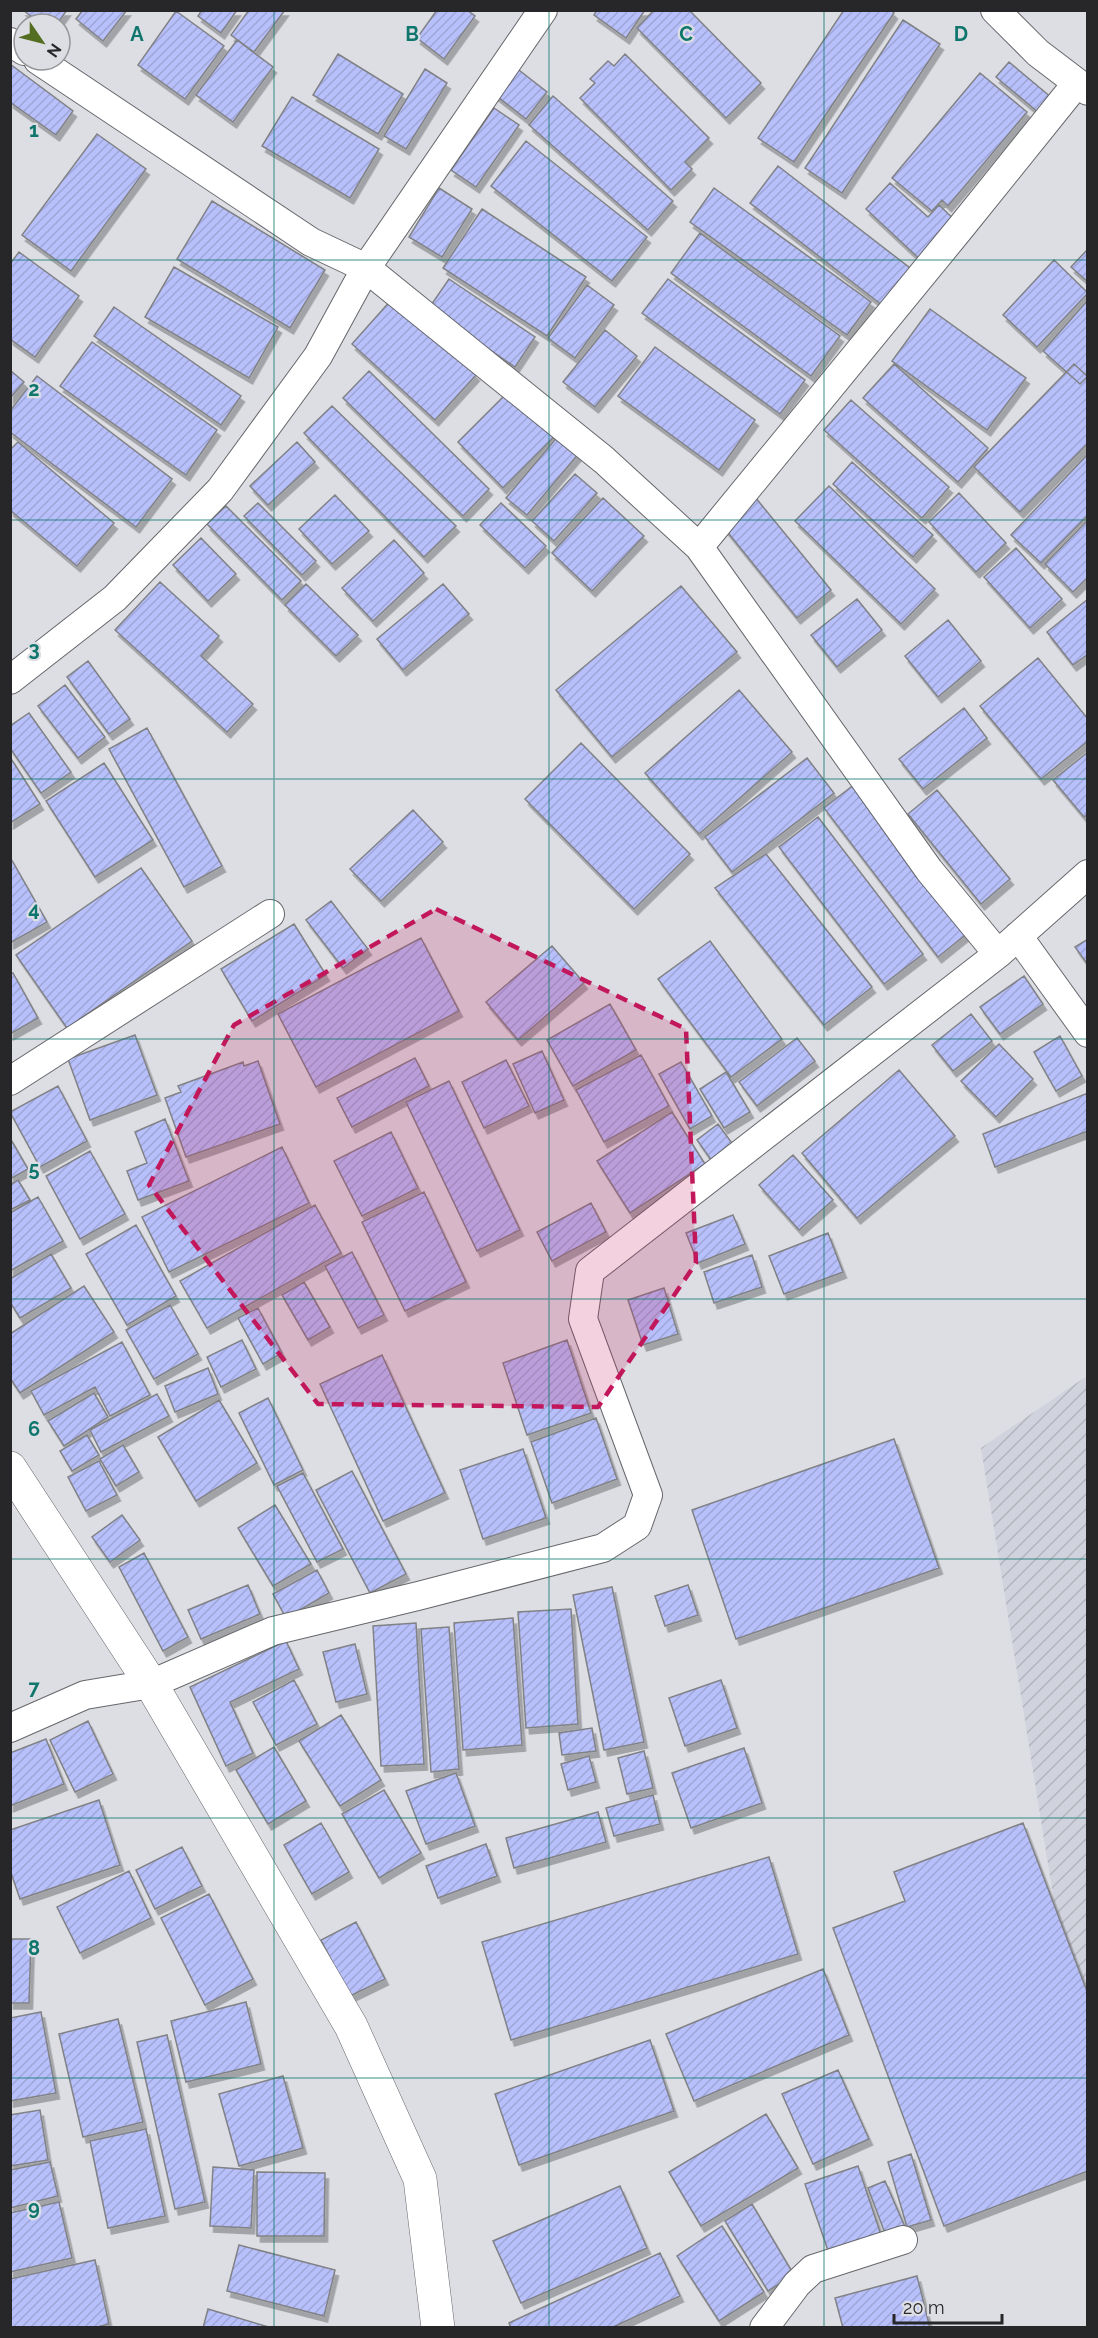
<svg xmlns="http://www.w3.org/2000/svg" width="1098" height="2338" font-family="Raleway,sans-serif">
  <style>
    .industrial { fill: url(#industrial-furrows) }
    .building { fill: url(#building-hatch); stroke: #818286; stroke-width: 1.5; filter: url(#shadow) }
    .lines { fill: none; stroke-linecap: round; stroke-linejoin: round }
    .street-casing { stroke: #66676b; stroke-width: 30 }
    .secondary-casing { stroke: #66676b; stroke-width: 34 }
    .street { stroke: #fff; stroke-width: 28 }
    .secondary { stroke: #fff; stroke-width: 33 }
    .marked { fill: #c2185b; fill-opacity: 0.2; stroke: #c2185b; stroke-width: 4.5; stroke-dasharray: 12 8; stroke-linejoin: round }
    .grid { fill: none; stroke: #0f766e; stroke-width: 1.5; stroke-opacity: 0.55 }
    .grid-label { font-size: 20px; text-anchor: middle; font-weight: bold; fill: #0f766e; stroke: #dddee3; stroke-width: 4.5; stroke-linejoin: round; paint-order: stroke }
  </style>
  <defs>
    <pattern id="industrial-furrows" width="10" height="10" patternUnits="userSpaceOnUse" patternTransform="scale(1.5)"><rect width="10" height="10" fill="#d0d2dd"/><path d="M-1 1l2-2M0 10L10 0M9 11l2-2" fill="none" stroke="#b3b4be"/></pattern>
    <pattern id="building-hatch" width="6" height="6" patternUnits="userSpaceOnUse" patternTransform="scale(1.5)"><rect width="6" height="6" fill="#b8c0fb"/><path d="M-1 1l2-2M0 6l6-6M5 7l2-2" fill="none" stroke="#9ea5d7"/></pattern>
    <filter id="shadow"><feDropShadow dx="3.5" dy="6" stdDeviation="0" flood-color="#0004"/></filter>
  </defs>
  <rect width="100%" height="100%" fill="#dddee3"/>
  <path class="industrial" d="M1087 1376V2106L981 1448Z"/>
  <path class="building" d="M23 10H67L57 24H41Z
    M83 10H127L103 41 76 19Z
    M202 10H237L221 33 198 16Z
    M249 10H285L254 52 231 35Z
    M437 10H467L475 16 444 59 417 38Z
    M597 10H645L626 38 594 15Z
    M654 10H689L761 83 726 118 637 28Z
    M844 10H891L894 13 794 162 758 138Z
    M176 11 224 46 185 99 138 65Z
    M903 20 940 44 842 193 805 168Z
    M237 40 273 67 233 122 196 95Z
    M338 54 403 94 378 134 313 95Z
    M625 54 709 138 685 162 692 169 671 190 580 98 595 83 590 79 608 61 614 66Z
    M1009 62 1052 98 1039 113 996 77Z
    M10 64 73 111 56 135 10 102Z
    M515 67 547 92 526 119 494 94Z
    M425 69 447 83 406 149 384 136Z
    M980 73 1027 112 948 206 942 200 932 211 892 178Z
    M553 96 673 201 648 230 529 125Z
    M292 97 379 149 350 198 262 146Z
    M494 108 519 125 476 187 451 170Z
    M97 134 146 169 71 271 22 235Z
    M526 141 647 237 612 281 491 186Z
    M778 166 910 268 882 305 750 203Z
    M890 183 928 217 939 205 961 226 926 265 866 209Z
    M439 188 472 209 442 257 409 237Z
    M714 188 871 302 847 335 690 222Z
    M212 201 325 270 290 328 177 259Z
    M482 209 586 277 547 336 443 268Z
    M700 233 840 336 811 376 671 273Z
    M1088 249V282L1071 267Z
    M19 252 79 296 35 357 10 339V264Z
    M1054 260 1088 293 1037 347 1003 315Z
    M174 267 278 327 249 378 145 317Z
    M449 279 535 337 515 367 429 308Z
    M668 279 805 380 780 414 642 313Z
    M587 285 614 305 575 358 548 338Z
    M392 299 476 375 435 420 352 344Z
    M1088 300V376L1080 384 1043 351Z
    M114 307 241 396 221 425 94 336Z
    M930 309 1026 378 987 430 892 361Z
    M605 330 637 356 595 407 563 382Z
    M92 342 217 430 186 475 60 386Z
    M655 347 755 420 719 470 618 396Z
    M894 364 988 448 958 482 863 398Z
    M1074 364 1088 377V443L1020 512 974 467Z
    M10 370 24 382 10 398Z
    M369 371 489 489 463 516 343 398Z
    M37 376 172 479 136 527 10 432V411Z
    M510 390 555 436 503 488 458 442Z
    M851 400 949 487 922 518 824 430Z
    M332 406 456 526 424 557 304 433Z
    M559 435 580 452 527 515 506 498Z
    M18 442 114 523 77 566 10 510V450Z
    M297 442 315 462 268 505 250 486Z
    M1088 454V515L1041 563 1011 535Z
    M852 462 933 535 913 557 833 484Z
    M575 474 597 493 554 541 532 521Z
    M829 486 935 589 901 624 795 521Z
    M959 493 1006 543 976 572 929 522Z
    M335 495 369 531 332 564 299 529Z
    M755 497 831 590 797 618 721 524Z
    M603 498 644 536 592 591 552 553Z
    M258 503 316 561 302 575 244 516Z
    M501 503 546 546 525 568 480 525Z
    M226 506 301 581 282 600 207 524Z
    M1088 520V577L1073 592 1045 564Z
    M201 538 236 574 208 601 173 565Z
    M394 540 424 573 373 621 342 588Z
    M1016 548 1062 599 1030 628 984 577Z
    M160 582 219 636 201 656 253 704 227 732 115 630Z
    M306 584 358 635 336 656 285 605Z
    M443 584 469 614 403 670 377 639Z
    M681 586 737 652 612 757 556 690Z
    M857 599 882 630 837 667 811 635Z
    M1088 599V654L1073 665 1047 632Z
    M948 620 981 661 938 697 905 656Z
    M1038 658 1088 719V741L1041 779 980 706Z
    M88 661 130 719 109 734 67 677Z
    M65 685 105 737 78 758 38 706Z
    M739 690 792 752 699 834 645 773Z
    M964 708 987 738 923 789 899 759Z
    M29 713 71 772 41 793 10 748V726Z
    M147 728 222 866 184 887 109 749Z
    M581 743 690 854 634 909 525 799Z
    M1088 752V814L1084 817 1053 780Z
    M10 757 40 804 10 823Z
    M807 758 834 793 732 872 705 837Z
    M104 763 153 840 95 877 46 801Z
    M855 784 969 932 938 957 824 808Z
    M937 790 1010 879 981 904 908 814Z
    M413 810 443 842 381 901 350 869Z
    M818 817 923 954 884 984 779 847Z
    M766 854 872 987 824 1025 715 888Z
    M10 857 47 922 10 943Z
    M141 868 192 941 67 1028 16 955Z
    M331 901 368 949 343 968 306 920Z
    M294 924 326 975 252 1021 221 969Z
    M421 938 459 1011 316 1087 278 1014Z
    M1088 939V965L1075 947Z
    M710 941 782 1039 731 1077 658 979Z
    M552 946 584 983 518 1040 486 1002Z
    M13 973 38 1018 10 1034V974Z
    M1024 976 1043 1004 1000 1034 980 1007Z
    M610 1004 636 1050 573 1086 547 1040Z
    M971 1014 992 1041 953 1071 932 1045Z
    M135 1035 157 1095 90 1120 68 1059Z
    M1060 1036 1082 1076 1056 1091 1034 1052Z
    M797 1038 815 1061 757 1106 739 1082Z
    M999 1044 1033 1079 996 1117 961 1081Z
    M542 1051 564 1100 535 1113 513 1064Z
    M641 1055 669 1106 604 1142 576 1090Z
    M415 1058 429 1086 352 1127 337 1098Z
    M506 1060 529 1106 484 1128 462 1082Z
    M258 1061 280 1124 186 1157 165 1098 181 1092 178 1086 243 1062 244 1066Z
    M681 1062 712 1116 690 1129 659 1074Z
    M899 1070 955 1136 857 1218 802 1153Z
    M726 1072 750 1112 724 1128 700 1089Z
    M449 1081 520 1230 477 1251 406 1102Z
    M58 1086 87 1141 40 1167 10 1112Z
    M1088 1093V1131L995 1167 983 1134Z
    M672 1112 705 1164 630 1213 597 1161Z
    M165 1119 189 1181 138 1200 127 1171 147 1163 135 1132Z
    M718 1124 734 1146 712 1161 697 1140Z
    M391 1132 418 1188 362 1216 334 1161Z
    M10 1138 28 1169 10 1179Z
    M282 1147 309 1203 169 1272 142 1217Z
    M90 1151 125 1214 80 1239 46 1176Z
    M793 1155 833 1200 799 1230 759 1185Z
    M18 1180 30 1200 10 1210V1185Z
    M424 1192 466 1282 405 1311 362 1222Z
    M38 1197 63 1241 10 1271V1213Z
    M591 1203 606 1232 552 1261 537 1232Z
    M315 1205 341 1253 207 1328 180 1281Z
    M733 1215 745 1244 698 1263 686 1233Z
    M136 1225 176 1296 127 1325 86 1254Z
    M828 1233 843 1272 784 1294 769 1256Z
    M352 1252 384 1315 358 1328 325 1266Z
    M51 1254 71 1288 20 1318 10 1302V1279Z
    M752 1255 762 1287 714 1303 704 1272Z
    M304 1282 330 1327 308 1340 282 1295Z
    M84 1286 114 1332 20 1393 10 1378V1334Z
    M664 1288 678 1334 643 1345 628 1300Z
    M170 1305 198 1354 154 1379 126 1330Z
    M258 1308 282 1353 263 1364 238 1318Z
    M242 1340 256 1369 221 1387 207 1357Z
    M567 1340 591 1413 527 1435 503 1363Z
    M122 1342 150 1395 110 1416 95 1387 44 1415 31 1391Z
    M382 1355 445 1493 383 1521 320 1384Z
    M208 1368 218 1394 175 1412 165 1386Z
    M94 1393 108 1417 64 1446 48 1421Z
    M157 1394 169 1416 101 1452 90 1430Z
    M268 1398 303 1470 274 1485 239 1413Z
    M219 1400 257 1463 196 1501 158 1437Z
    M596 1418 617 1479 552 1503 531 1442Z
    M87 1435 99 1455 72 1471 60 1451Z
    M894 1439 939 1568 736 1639 692 1510Z
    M123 1445 139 1472 116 1486 100 1459Z
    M523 1449 546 1518 483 1539 460 1470Z
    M99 1461 117 1495 86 1511 68 1477Z
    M352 1471 406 1574 370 1593 316 1490Z
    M303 1473 343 1549 317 1562 277 1486Z
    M275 1505 311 1564 273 1586 238 1528Z
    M122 1515 140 1540 110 1562 92 1537Z
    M144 1553 188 1637 163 1651 119 1567Z
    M317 1570 329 1593 286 1618 273 1594Z
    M248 1585 260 1614 201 1639 188 1610Z
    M688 1585 698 1615 665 1626 655 1596Z
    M612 1587 644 1742 604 1750 573 1595Z
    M571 1609 578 1724 526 1728 518 1612Z
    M513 1618 522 1745 463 1750 454 1623Z
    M416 1623 424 1764 381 1766 373 1626Z
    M449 1627 459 1769 431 1772 421 1629Z
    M286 1641 299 1669 230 1702 253 1753 226 1766 190 1687Z
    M355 1644 367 1694 336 1702 323 1652Z
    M294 1680 317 1724 276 1745 253 1702Z
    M721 1680 737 1728 685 1746 669 1698Z
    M341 1715 381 1780 340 1806 299 1741Z
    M88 1721 113 1774 75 1792 50 1740Z
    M592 1728 596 1751 562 1755 559 1733Z
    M46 1739 64 1784 10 1806V1753Z
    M274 1747 306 1801 268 1824 236 1770Z
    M744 1748 762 1803 691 1828 672 1773Z
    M644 1751 653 1788 627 1794 618 1758Z
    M589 1756 596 1782 568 1790 561 1764Z
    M456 1773 475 1826 426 1844 406 1791Z
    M384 1790 421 1853 379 1878 342 1814Z
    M653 1795 660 1824 614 1836 606 1808Z
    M99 1800 120 1865 20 1899 10 1870V1830Z
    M598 1812 606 1842 514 1868 506 1838Z
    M321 1823 349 1872 312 1894 284 1845Z
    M1023 1823 1088 1994V2171L944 2226 833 1928 905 1901 894 1872Z
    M486 1844 497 1876 438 1898 426 1866Z
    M182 1847 202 1886 155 1909 136 1870Z
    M769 1857 798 1954 511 2040 482 1942Z
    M129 1871 151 1918 80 1953 57 1907Z
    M209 1894 253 1979 205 2005 161 1918Z
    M356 1922 385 1979 350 1996 321 1940Z
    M10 1939H31L29 2003H10Z
    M823 1969 849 2035 694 2101 666 2034Z
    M246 2002 261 2064 186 2082 171 2021Z
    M41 2012 56 2093 10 2101V2018Z
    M118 2019 143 2122 83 2137 59 2034Z
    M167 2035 205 2202 175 2209 137 2042Z
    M650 2040 674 2111 519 2165 495 2094Z
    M838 2070 869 2139 813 2164 782 2094Z
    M283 2076 303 2148 239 2166 219 2094Z
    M40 2110 48 2160 10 2166V2115Z
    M766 2114 798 2168 701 2226 669 2172Z
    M146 2129 165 2216 108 2228 90 2141Z
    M911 2154 931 2220 907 2227 888 2162Z
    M50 2162 58 2196 10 2208V2170Z
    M858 2166 884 2244 832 2262 805 2184Z
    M213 2167 254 2170 251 2228 210 2226Z
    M257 2172 325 2173 324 2236H257Z
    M885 2181 905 2227 886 2236 868 2188Z
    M620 2186 647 2248 521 2303 493 2241Z
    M59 2202 72 2258 10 2272V2213Z
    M752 2204 794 2275 768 2291 725 2221Z
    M722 2226 764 2292 719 2321 677 2256Z
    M239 2245 335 2270 324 2316 227 2291Z
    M660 2253 680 2296 611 2328H511L509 2323Z
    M95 2260 109 2324 93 2328H10V2279Z
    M917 2276 930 2328H843L835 2298Z
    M208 2309 272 2328H203Z"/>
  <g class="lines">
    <defs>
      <path id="street" d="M995 10 1038 53 1088 91
        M10 42 24 51
        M38 60 311 242 366 268 604 460 699 547 929 870 998 954
        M699 547 962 226 1077 83
        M10 680 115 598 220 490 318 356 366 268 543 10
        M1018 936 1088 1033
        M10 1081 270 914
        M10 1728 85 1695 151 1684 273 1631 418 1596 603 1548 637 1526 648 1495 583 1319 590 1271 998 954 1088 874
        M764 2328 797 2284 813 2269 903 2240"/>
      <path id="secondary" d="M10 1468 151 1684 351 2026 420 2179 438 2328"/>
    </defs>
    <use href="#street" class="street-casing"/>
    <use href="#secondary" class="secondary-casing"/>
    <use href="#street" class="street"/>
    <use href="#secondary" class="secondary"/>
  </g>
  <path class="marked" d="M436 909 686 1029 696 1263 598 1407 318 1404 149 1185 234 1025Z"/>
  <path class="grid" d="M274 10V2328M549 10V2328M824 10V2328M10 260H1088M10 520H1088M10 779H1088M10 1039H1088M10 1299H1088M10 1559H1088M10 1818H1088M10 2078H1088"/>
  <g class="grid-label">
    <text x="137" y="41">A</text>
    <text x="412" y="41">B</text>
    <text x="686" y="41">C</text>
    <text x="961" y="41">D</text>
    <text x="34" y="137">1</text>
    <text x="34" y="396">2</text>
    <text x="34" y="656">3</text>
    <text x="34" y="916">4</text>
    <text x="34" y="1176">5</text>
    <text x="34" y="1436">6</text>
    <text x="34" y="1695">7</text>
    <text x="34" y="1955">8</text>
    <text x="34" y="2215">9</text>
  </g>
  <rect width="1098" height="2338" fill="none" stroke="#272729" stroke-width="24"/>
  <g transform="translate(42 42) rotate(125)"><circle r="28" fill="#dddee3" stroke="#949599" stroke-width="1.5"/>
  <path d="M0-4.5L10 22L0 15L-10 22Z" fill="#536e20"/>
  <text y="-9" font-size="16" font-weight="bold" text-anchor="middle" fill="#272729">N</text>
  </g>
  <path d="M894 2314v9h108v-9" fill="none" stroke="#272729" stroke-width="3"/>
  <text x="903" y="2314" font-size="18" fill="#272729" stroke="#dddee3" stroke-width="4.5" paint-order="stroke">20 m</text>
</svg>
